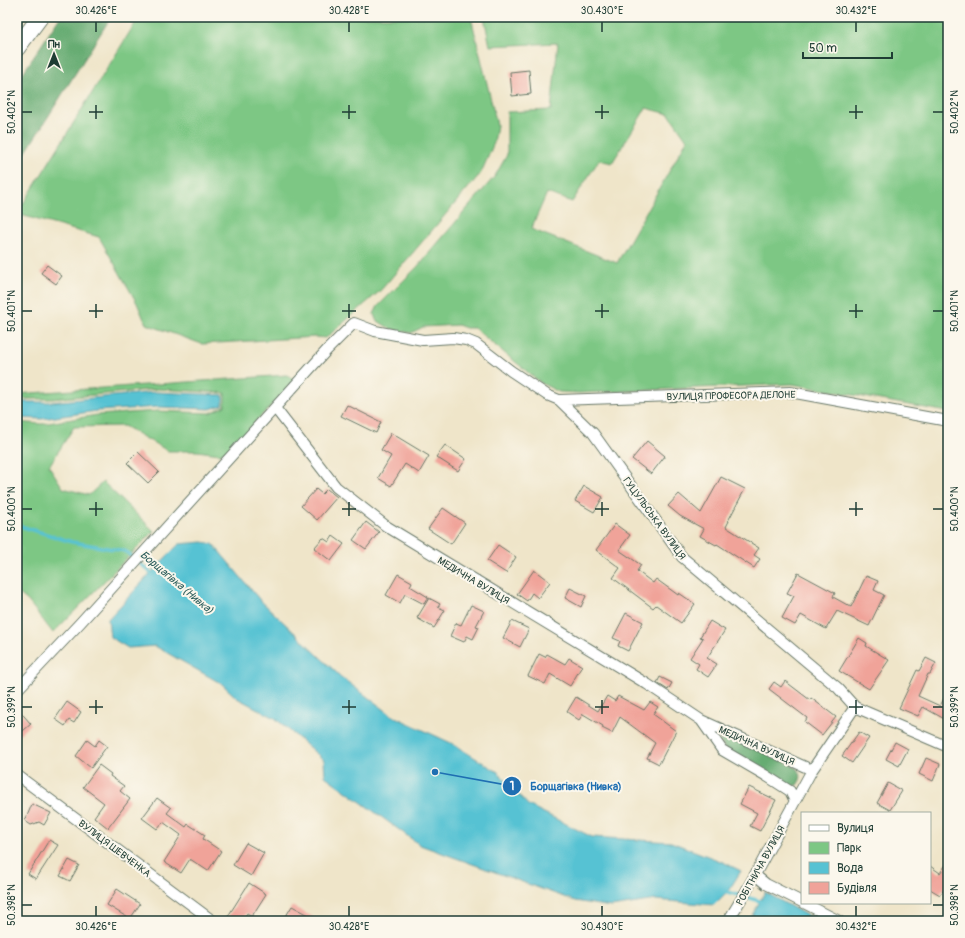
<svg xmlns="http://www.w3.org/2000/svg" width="965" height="938" font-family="Pangolin,sans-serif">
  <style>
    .green { fill: #7dc784; stroke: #4e825c; fill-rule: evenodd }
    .forest { fill: #66ac72; stroke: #427453 }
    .water { fill: #57c2d3; stroke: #3b8084 }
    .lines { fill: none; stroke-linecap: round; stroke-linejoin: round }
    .stream { stroke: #57c2d3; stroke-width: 3.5 }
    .building { fill: #f0a399 }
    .street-casing { stroke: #687868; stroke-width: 12 }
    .primary-casing { stroke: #687868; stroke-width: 18 }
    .street { stroke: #fff; stroke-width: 10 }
    .primary { stroke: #fff; stroke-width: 16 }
    .ticks { fill: none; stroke: #1f3d34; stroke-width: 1.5 }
    .labels { text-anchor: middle; stroke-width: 4; stroke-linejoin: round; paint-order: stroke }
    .street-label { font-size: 10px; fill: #1f3d34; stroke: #fbf7ec }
    .water-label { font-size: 11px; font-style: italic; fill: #2d5e5c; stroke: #fbf7ec }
    .leader { fill: none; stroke: #1f6fb2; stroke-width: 1.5 }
    .callout-dot { fill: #1f6fb2; stroke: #fbf7ec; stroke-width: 1.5 }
    .mark-label { font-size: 12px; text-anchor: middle; font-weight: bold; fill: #fff }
    .callout-label { font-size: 11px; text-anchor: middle; font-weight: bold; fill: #1f6fb2; stroke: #fbf7ec; stroke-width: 4; stroke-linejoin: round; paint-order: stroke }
    .neatline { fill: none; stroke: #1f3d34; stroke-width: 1.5 }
    .ticks-label { font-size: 10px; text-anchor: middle; fill: #1f3d34 }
  </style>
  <rect width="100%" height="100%" fill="#fbf7ec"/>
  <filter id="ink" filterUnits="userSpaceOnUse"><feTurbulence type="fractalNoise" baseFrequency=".025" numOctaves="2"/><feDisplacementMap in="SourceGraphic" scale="8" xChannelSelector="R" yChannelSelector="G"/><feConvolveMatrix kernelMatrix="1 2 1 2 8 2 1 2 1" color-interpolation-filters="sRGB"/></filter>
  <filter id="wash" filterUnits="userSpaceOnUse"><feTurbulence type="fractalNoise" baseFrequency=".012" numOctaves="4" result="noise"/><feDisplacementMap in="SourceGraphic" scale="16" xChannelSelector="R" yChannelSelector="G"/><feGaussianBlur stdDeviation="0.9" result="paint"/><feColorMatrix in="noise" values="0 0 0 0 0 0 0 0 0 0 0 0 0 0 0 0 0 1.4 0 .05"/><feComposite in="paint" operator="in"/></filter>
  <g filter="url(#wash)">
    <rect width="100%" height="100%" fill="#efe5c9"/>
    <path class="green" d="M139 17H471L497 125 494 143 481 173 381 290 326 338 315 337 202 344 146 324 137 303 99 237 17 214Z
      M484 17H948V412L792 384 579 393 559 392 541 383 474 328H466L458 325 423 327 411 333 391 329 376 320 374 314 378 306 418 266 495 176 507 155V112L551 110 558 43 490 46ZM646 108 669 114 687 140 617 263 531 229 547 193 572 202 599 160 612 163Z
      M287 375 295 380 231 448 220 454 197 451H168L124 426 74 427 49 466 63 488 89 495 103 482 154 531 53 633 28 601 17 592V422L42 424 97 415 158 411 210 413 225 406V393L158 389 52 399H17V394Z"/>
    <path class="forest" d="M60 17H111L17 166V82Z
      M713 728 797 768C802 775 802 778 797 785L790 787 724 748Z"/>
    <path class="water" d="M155 392 223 395V405L210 409 159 407 97 411 42 419 17 418V402H51Z
      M203 542 213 544 259 599 341 677 393 716 451 743 498 772 528 805 592 837 671 842 723 862 741 871 729 890 714 905 656 900 611 907 575 901 420 845 325 776 324 760 275 718 237 698 222 684 155 646 128 648 110 637 108 619 163 560 179 544Z
      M765 892 817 921H749Z"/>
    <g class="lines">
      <path class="stream" d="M17 525 72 542 125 551 154 575
        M724 891 760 901 764 903"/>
    </g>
    <g id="blocks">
      <path class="building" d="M529 70 531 94 512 96 510 72Z
        M47 265 62 276 56 284 41 273Z
        M347 405 381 422 376 433 341 416Z
        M391 433 429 456 419 473 405 464 391 486 378 478 391 456 381 450Z
        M647 441 665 456 651 474 632 459Z
        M445 445 466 459 458 471 436 457Z
        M138 452 159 472 148 483 127 463Z
        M721 477 745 489 728 521H729L726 527 759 548 754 555 760 559 754 568 717 544 716 545 700 536 704 529 680 516 668 506 679 494 701 513Z
        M584 486 603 497 594 512 575 501Z
        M316 489 322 494 327 489 337 497 317 520 301 506Z
        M443 508 465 523 451 544 428 529Z
        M366 522 379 532 366 549 353 540Z
        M615 524 630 535 619 550 641 565 637 571 653 583 656 579 678 595 679 593 695 604 681 623 656 605 653 608 613 578 620 568 596 550Z
        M333 536 344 544 331 561 314 548 323 538 329 542Z
        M498 545 516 557 506 573 487 561Z
        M534 570 550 582 538 598 532 593 527 601 517 594Z
        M798 573 835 593 833 597 851 607 866 576 878 581 874 590 884 595 869 626 837 611 826 629 801 615 795 625 782 618 794 596 787 593Z
        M398 574 412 582 410 586 428 597 424 604 405 594 400 603 386 595Z
        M570 588 586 596 581 607 565 598Z
        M429 598 440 604 438 607 445 610 434 628 417 618Z
        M471 605 484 611 476 626 479 627 473 639 467 636 464 642 450 636 456 623 461 625Z
        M626 613 643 622 628 651 618 646 620 641 613 638Z
        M512 621 529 629 520 647 503 638Z
        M710 621 725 630 707 658 717 664 708 677 696 669 699 664 690 658 703 638 700 637Z
        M859 638 867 643 866 646 889 660 869 689 839 671Z
        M539 654 545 657 547 654 565 664 569 658 582 666 570 686 550 674 545 684 528 676Z
        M926 658 936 663 930 674H928L918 696 940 706 948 691V721L923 707 918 716 899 708 917 670 919 671Z
        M660 677 672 683 668 690 657 683Z
        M785 681 810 700 811 698 836 717 822 735 805 722 807 718 769 689 774 682 781 687Z
        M607 696 615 701 618 696 644 710 650 702 658 707 653 714 676 731 659 764 647 758 655 743 620 717 612 733 602 728 603 726 583 714 579 720 567 712 576 697 598 711Z
        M67 702 81 712 74 723 69 720 65 726 55 719Z
        M17 708 31 724 17 736Z
        M859 732 869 738 852 763 842 756Z
        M87 740 95 746 99 740 107 746 91 768 76 756Z
        M895 742 908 749 899 766 886 759Z
        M926 758 940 764 933 781 919 774Z
        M99 765 111 774 110 776 124 786 120 791 130 799 108 828 94 817 104 803 83 787Z
        M888 783 902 791 890 810 877 803Z
        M749 787 776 800 760 831 750 826 757 813 740 804Z
        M157 798 171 808 167 813 186 827 188 824 205 835 203 839 221 851 208 871 190 859 181 873 164 862 181 835 163 822 157 829 142 818Z
        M32 804 51 813 44 825 39 822 31 825 25 821Z
        M49 840 58 845 36 879 28 874Z
        M246 843 264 853 251 876 233 865Z
        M69 860 79 865 70 881 60 876Z
        M948 862V884L940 895 930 889V866L940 873Z
        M249 883 266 894 252 916 247 913 242 921H225Z
        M117 889 140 904 130 919 107 905Z
        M292 906 320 921H283Z"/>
    </g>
  </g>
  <g filter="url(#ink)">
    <use href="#blocks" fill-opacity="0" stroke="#687868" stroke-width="1"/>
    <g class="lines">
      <defs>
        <path id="street" d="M559 400 790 392 948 421
          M275 408 336 487 386 526 647 684 701 720 812 770
          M17 690 80 623 327 350 354 323 375 331 423 340 453 338 466 340 476 344 511 371 547 395 559 400 593 433 682 557 838 688 855 707 948 747
          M701 720 722 750 765 775 790 791 795 801
          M17 775 213 921
          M755 875 766 884 802 902
          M804 903 839 921
          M728 921 745 893 812 770 855 707"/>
        <path id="primary" d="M17 48 40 17"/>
      </defs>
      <use href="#street" class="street-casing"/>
      <use href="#primary" class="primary-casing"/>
      <use href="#street" class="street"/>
      <use href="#primary" class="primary"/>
    </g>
  </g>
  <path class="ticks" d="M96 22V32M349 22V32M602 22V32M856 22V32M96 105V119M349 105V119M602 105V119M856 105V119M22 112H32M89 112H103M342 112H356M595 112H609M849 112H863M933 112H943M96 304V318M349 304V318M602 304V318M856 304V318M22 311H32M89 311H103M342 311H356M595 311H609M849 311H863M933 311H943M96 502V516M349 502V516M602 502V516M856 502V516M22 509H32M89 509H103M342 509H356M595 509H609M849 509H863M933 509H943M96 700V714M349 700V714M602 700V714M856 700V714M22 707H32M89 707H103M342 707H356M595 707H609M849 707H863M933 707H943M22 905H32M933 905H943M96 906V916M349 906V916M602 906V916M856 906V916"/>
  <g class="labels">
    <g class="street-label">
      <text transform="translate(731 395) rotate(-1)" y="4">ВУЛИЦЯ ПРОФЕСОРА ДЕЛОНЕ</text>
      <text transform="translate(655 518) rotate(54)" y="4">ГУЦУЛЬСЬКА ВУЛИЦЯ</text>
      <text transform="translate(474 580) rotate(31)" y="4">МЕДИЧНА ВУЛИЦЯ</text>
      <text transform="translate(757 745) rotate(24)" y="4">МЕДИЧНА ВУЛИЦЯ</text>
      <text transform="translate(115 848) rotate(37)" y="4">ВУЛИЦЯ ШЕВЧЕНКА</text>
      <text transform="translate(760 865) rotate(-61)" y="4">РОБІТНИЧА ВУЛИЦЯ</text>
    </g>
    <g class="water-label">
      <text transform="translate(177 582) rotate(40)" y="4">Борщагівка (Нивка)</text>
    </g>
  </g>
  <path class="leader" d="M435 772L512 786"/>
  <g class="callout-dot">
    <circle cx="435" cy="772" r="4"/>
    <circle cx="512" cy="786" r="10"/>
  </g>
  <g class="mark-label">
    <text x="512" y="790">1</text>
  </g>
  <g class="callout-label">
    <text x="576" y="790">Борщагівка (Нивка)</text>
  </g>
  <rect width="965" height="938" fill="none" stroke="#fbf7ec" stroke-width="44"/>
  <rect x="801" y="812" width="130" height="92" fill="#fbf7ec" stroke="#a3ada2"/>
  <rect x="809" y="825" width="20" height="6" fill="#ffffff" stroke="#a3ada2"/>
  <text x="837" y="832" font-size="12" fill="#1f3d34">Вулиця</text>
  <rect x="809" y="842" width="20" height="12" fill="#7dc784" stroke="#a3ada2"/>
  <text x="837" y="852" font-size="12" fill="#1f3d34">Парк</text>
  <rect x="809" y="862" width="20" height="12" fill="#57c2d3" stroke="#a3ada2"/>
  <text x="837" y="872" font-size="12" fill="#1f3d34">Вода</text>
  <rect x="809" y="882" width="20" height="12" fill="#f0a399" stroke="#a3ada2"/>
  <text x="837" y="892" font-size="12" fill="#1f3d34">Будівля</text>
  <g transform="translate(54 54)" stroke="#fbf7ec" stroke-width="3" paint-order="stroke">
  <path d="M0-3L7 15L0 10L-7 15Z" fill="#1f3d34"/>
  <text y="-6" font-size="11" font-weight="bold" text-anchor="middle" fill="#1f3d34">Пн</text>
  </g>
  <path d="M803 52v6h89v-6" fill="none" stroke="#1f3d34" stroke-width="2"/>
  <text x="809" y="52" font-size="12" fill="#1f3d34" stroke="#fbf7ec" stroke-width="3" paint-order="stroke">50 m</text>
  <rect x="22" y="22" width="921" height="894" class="neatline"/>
  <g class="ticks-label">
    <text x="96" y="14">30.426°E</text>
    <text x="349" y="14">30.428°E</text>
    <text x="602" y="14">30.430°E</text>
    <text x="856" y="14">30.432°E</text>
    <text transform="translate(11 112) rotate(-90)" y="4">50.402°N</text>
    <text transform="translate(954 112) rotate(-90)" y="4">50.402°N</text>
    <text transform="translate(11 311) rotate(-90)" y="4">50.401°N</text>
    <text transform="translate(954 311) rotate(-90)" y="4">50.401°N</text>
    <text transform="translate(11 509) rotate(-90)" y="4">50.400°N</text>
    <text transform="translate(954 509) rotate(-90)" y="4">50.400°N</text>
    <text transform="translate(11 707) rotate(-90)" y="4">50.399°N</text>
    <text transform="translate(954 707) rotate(-90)" y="4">50.399°N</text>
    <text transform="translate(11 905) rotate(-90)" y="4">50.398°N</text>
    <text transform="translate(954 905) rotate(-90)" y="4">50.398°N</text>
    <text x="96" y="930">30.426°E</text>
    <text x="349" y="930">30.428°E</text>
    <text x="602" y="930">30.430°E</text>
    <text x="856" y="930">30.432°E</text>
  </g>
</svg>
